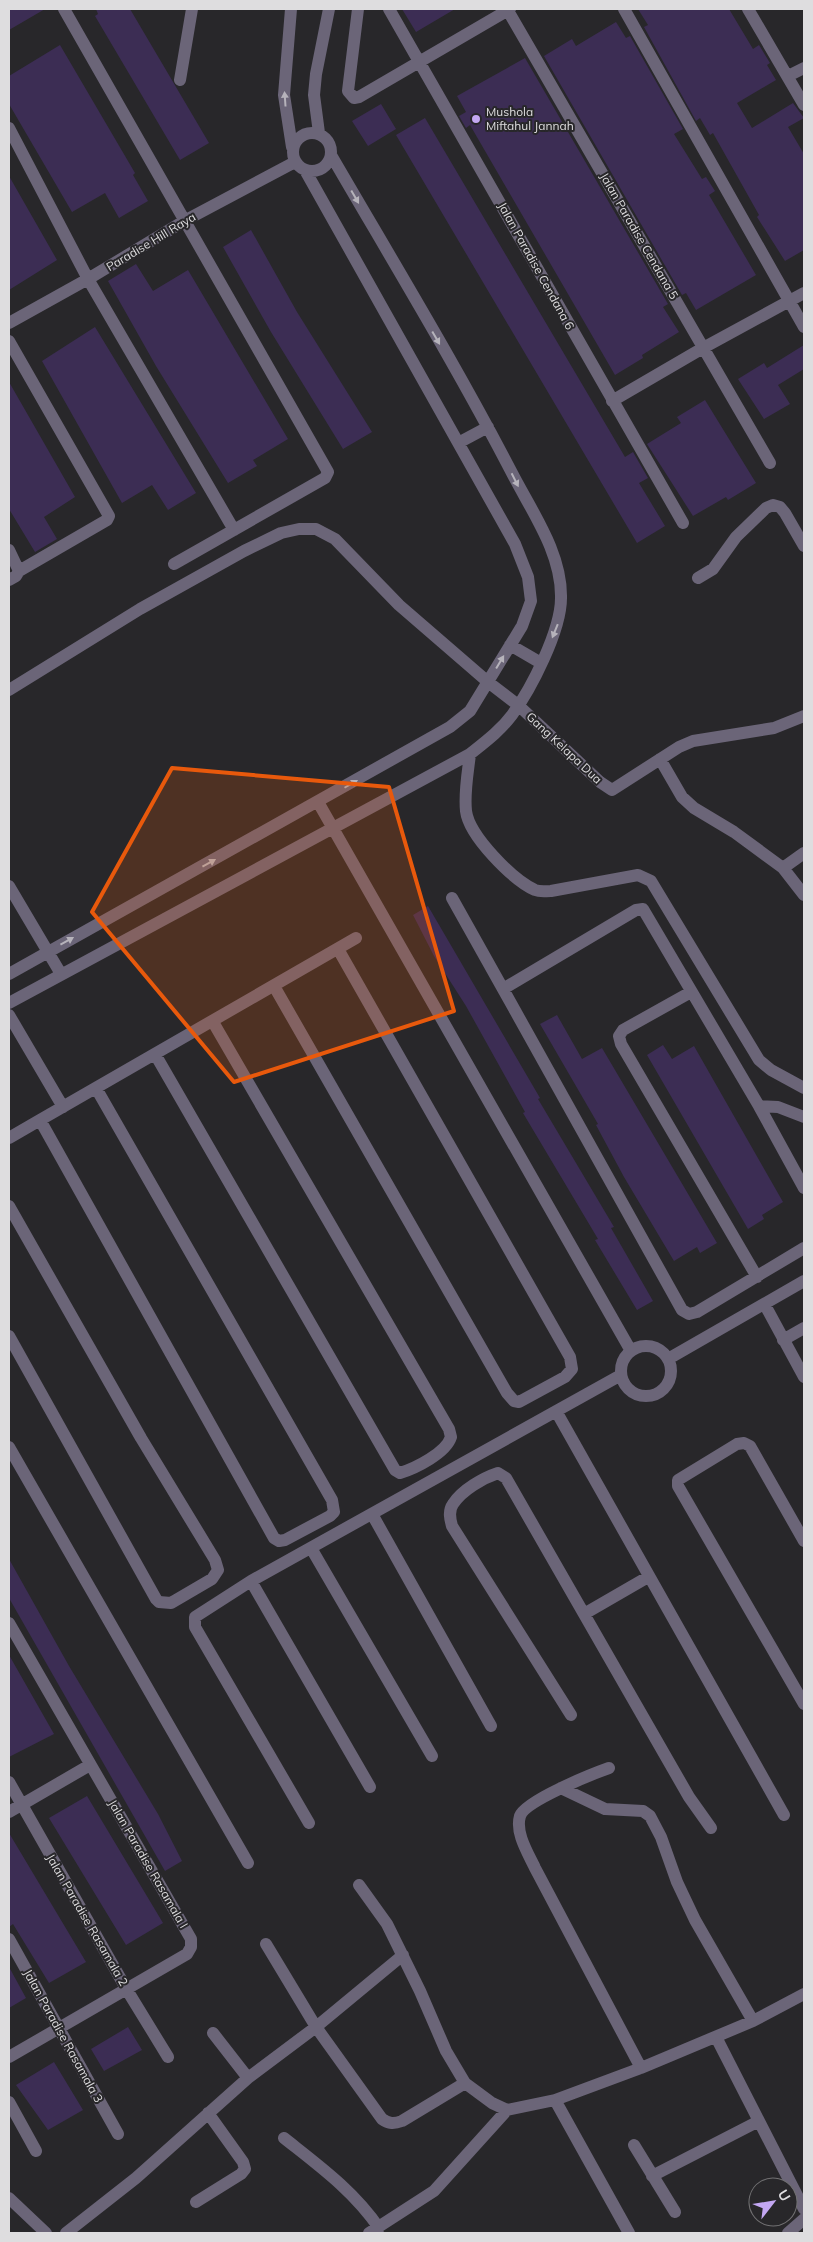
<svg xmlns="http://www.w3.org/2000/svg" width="813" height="2242" font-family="Mulish,sans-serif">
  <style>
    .building { fill: #3c2d54 }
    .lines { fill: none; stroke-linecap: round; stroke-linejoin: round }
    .minor { stroke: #6b6578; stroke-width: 12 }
    .oneway { fill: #b6b3bb }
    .marked { fill: #e8590c; fill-opacity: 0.2; stroke: #e8590c; stroke-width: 4; stroke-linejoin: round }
    .poi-dot { fill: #c3a7f2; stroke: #28272a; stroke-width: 2 }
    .labels { text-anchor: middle; stroke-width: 4; stroke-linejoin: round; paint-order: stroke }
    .poi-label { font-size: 12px; fill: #dedddf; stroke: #28272a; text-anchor: start }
    .street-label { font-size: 12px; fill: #dedddf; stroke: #28272a }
  </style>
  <rect width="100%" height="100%" fill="#28272a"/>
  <path class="building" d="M9 9H45L9 30Z
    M96 9H130L209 143 180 160 95 16 98 14Z
    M402 9H455L416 32Z
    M638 9H729L753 49 759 45 770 63 767 65 776 80 737 103 752 128 793 103 804 118 788 127 804 154V250L785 261 757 217 759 215 713 133 710 135 700 118 696 121 644 27 648 25Z
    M616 22 626 38 630 36 683 129 674 134 702 179 706 177 715 191 709 195 756 275 696 310 686 293 682 295 544 56 572 39 576 46Z
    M60 45 135 173 133 175 148 201 119 218 105 193 72 212 9 104V76Z
    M525 58 668 304 663 307 679 332 642 355 643 358 615 375 470 125 466 128 459 116 466 112 457 96Z
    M381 104 396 129 368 146 352 121Z
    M425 118 625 457 633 452 648 478 639 483 665 526 637 543 396 135Z
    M9 176 57 260 9 290Z
    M251 230 297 312 372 432 343 449 271 332 223 247Z
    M136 264 153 291 188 270 288 439 253 460 257 466 228 483 156 366 108 281Z
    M95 327 196 493 168 510 152 485 122 503 42 361Z
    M804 345V369L778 385 790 404 764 419 738 379 764 363 767 368Z
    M9 382 75 497 44 517 57 539 35 552 9 509Z
    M705 400 756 483 728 500 726 497 693 516 647 444 681 423 677 417Z
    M428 906 540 1098 538 1099 614 1227 611 1228 653 1301 637 1310 595 1240 598 1239 523 1113 525 1112 466 1006 434 956 413 915Z
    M557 1015 582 1059 602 1048 717 1243 700 1253 697 1247 674 1261 624 1177 596 1125 598 1124 540 1024Z
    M663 1045 672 1059 694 1046 783 1202 762 1215 764 1219 748 1229 647 1055Z
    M9 1559 69 1666 158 1814 182 1861 165 1871 9 1598Z
    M9 1655 54 1734 9 1757Z
    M87 1796 163 1923 126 1945 49 1818Z
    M9 1833 86 1962 49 1983 13 1924 9 1927Z
    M9 1967 26 1998 9 2008Z
    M128 2027 142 2050 104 2071 91 2049Z
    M54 2062 83 2110 48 2130 16 2085Z"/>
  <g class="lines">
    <path class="minor" d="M64 9 328 472 325 478 174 564
      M291 9 284 95 292 147
      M358 9 348 91 354 98 359 97 510 9
      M389 9 683 523
      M507 9 770 463
      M624 9 804 327
      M748 9 804 105
      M788 76 804 68
      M180 80 192 9
      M9 128 88 279 234 530
      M293 152a19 19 0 1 1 38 0a19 19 0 1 1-38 0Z
      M319 133 314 95 316 74 329 9
      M9 323 88 279 186 220 295 162
      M9 341 109 516 107 520 19 571 16 576 9 580
      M612 401 703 348 804 293
      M460 442 488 427
      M9 550 19 571
      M698 578 713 569 736 537 766 508 773 505 780 507 785 513 804 546
      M510 645 541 663
      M9 690 140 609 244 551 281 533 299 529H316L335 539 399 605 488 682 518 705 600 782 612 790 679 747 693 741 774 728 804 716
      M470 754C468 772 464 792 466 811 469 836 513 880 535 890 540 892 545 891 551 891L638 875 651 881 759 1060 771 1070 804 1088
      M660 759 682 797 694 808 734 832 783 868 804 895
      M318 802 631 1351
      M783 868 804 853
      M9 886 61 974
      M452 898 503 989 636 910 643 909 759 1106 778 1107 804 1117
      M9 974 450 727 470 711 522 626 531 601 528 577 515 544 305 170
      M274 986 507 1393 514 1401 519 1402 565 1377 572 1369 570 1357 338 949
      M503 989 682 1310 689 1314 697 1312 804 1248
      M691 992 623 1030 619 1036 621 1044 757 1277
      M9 1003 470 754C485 742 500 731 512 715 531 689 561 631 561 598 562 553 532 512 512 473 456 365 392 260 331 155
      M9 1015 63 1107
      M155 1054 395 1470 400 1473C416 1468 446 1453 451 1437L449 1429 213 1022
      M759 1106 804 1188
      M40 1120 356 938
      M9 1138 40 1120 274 1538 279 1541 285 1540 330 1516 334 1512 332 1500 96 1088
      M9 1206 141 1438 215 1560 218 1570 212 1579 171 1603 159 1602 156 1599 9 1336
      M765 1305 804 1377
      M783 1340 804 1328
      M621 1371a25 25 0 1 1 50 0a25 25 0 1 1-50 0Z
      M668 1359 804 1281
      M556 1411 784 1815
      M9 1447 248 1863
      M372 1514 491 1726
      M804 1541 750 1446 744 1443 737 1444 678 1480V1486L804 1704
      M311 1548 432 1756
      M251 1581 370 1787
      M584 1614 648 1577
      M9 1623 191 1939V1947L187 1954 9 2057
      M571 1715 452 1526C450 1519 448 1511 453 1504 462 1490 483 1478 498 1473L506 1478 689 1797 711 1828
      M609 1768C592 1774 525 1801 520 1816 515 1833 528 1853 535 1868L641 2068
      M9 1782 127 1990 168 2057
      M561 1788 605 1809 643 1811 650 1816 661 1837 677 1882 695 1920 753 2021
      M9 1812 90 1765
      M309 1823 195 1627V1617L251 1581 621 1375
      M359 1885 387 1924 420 1991 446 2051 465 2083 492 2103 507 2110 555 2100 641 2068 753 2021 804 1994
      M9 1939 118 2134
      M266 1944 316 2027 382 2119C389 2124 394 2124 402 2121L465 2083
      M716 2037 804 2209
      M248 2078 316 2027 403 1955
      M555 2100 629 2233
      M9 2102 36 2151
      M284 2138C318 2165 354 2191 379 2228
      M634 2145 675 2212
      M652 2176 759 2121
      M9 2198 46 2233
      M196 2202 241 2174 245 2169 243 2162 208 2113
      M66 2233 136 2178 248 2078 213 2033
      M369 2233 434 2191 507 2110
      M788 2233 804 2219"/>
  </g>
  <defs><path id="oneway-solid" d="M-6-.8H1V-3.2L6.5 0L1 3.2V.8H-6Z" transform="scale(1.25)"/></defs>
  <g class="oneway">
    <use href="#oneway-solid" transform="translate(285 99) rotate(-94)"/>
    <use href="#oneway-solid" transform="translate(355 197) rotate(60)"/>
    <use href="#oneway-solid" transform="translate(436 338) rotate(60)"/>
    <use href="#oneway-solid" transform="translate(515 480) rotate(63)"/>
    <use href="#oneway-solid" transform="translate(555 631) rotate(112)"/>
    <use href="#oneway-solid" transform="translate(500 662) rotate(-59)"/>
    <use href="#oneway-solid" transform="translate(351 784) rotate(-30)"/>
    <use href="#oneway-solid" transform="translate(209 863) rotate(-29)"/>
    <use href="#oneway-solid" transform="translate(67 941) rotate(-29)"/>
  </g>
  <path class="marked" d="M172 768 389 787 454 1011 234 1082 92 912Z"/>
  <circle class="poi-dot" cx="476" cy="119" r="5"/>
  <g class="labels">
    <g class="poi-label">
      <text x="486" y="116">Mushola<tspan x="486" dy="14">Miftahul Jannah</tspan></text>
    </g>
    <g class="street-label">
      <text transform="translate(639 236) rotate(60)" y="4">Jalan Paradise Cendana 5</text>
      <text transform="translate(151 242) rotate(-31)" y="4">Paradise Hill Raya</text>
      <text transform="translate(536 266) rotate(61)" y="4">Jalan Paradise Cendana 6</text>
      <text transform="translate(564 748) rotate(43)" y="4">Gang Kelapa Dua</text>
      <text transform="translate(148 1864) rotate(60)" y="4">Jalan Paradise Rasamala I</text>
      <text transform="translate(87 1920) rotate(60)" y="4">Jalan Paradise Rasamala 2</text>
      <text transform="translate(63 2036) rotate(61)" y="4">Jalan Paradise Rasamala 3</text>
    </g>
  </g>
  <rect width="813" height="2242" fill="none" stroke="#dedddf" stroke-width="20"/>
  <g transform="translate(773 2202) rotate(59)"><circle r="24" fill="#28272a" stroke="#717072"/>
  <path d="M0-4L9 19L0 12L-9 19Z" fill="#c3a7f2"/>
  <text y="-8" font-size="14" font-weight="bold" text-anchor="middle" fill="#dedddf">U</text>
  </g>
</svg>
